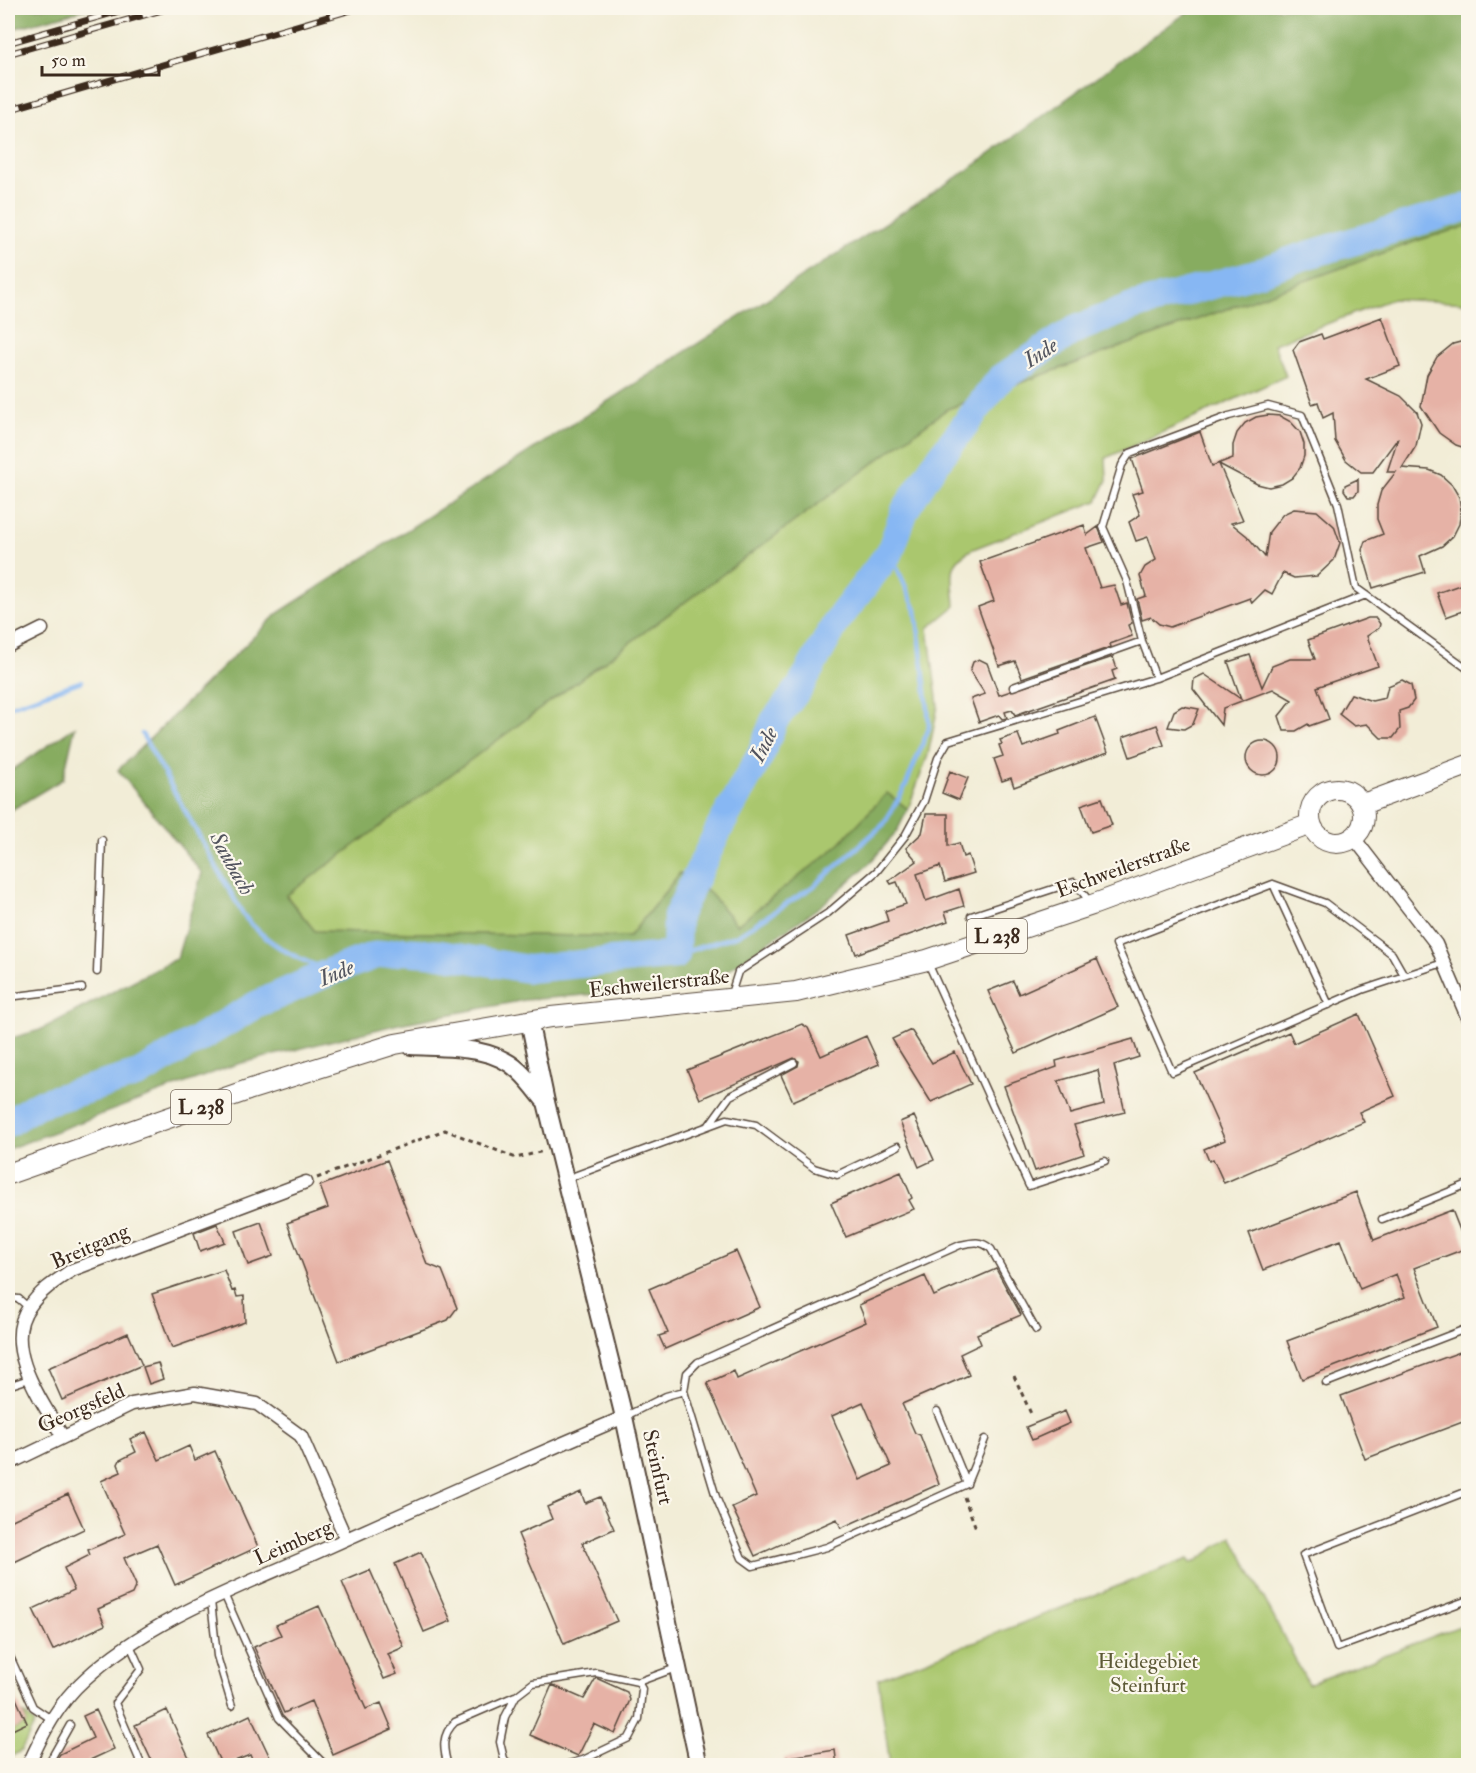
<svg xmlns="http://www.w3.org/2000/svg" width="1476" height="1773" font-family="'IM FELL Double Pica',serif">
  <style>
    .green { fill: #aac76e; stroke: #727846; stroke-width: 1.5 }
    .forest { fill: #87ac61; stroke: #616b40; stroke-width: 1.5 }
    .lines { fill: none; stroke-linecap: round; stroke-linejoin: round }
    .stream { stroke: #87b7f3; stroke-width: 4.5 }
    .river { stroke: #87b7f3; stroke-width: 28 }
    .building { fill: #e6b2a6; fill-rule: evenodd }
    .lane-casing { stroke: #56473a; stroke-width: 9 }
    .street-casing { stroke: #56473a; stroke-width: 15 }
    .secondary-casing { stroke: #56473a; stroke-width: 20 }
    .primary-casing { stroke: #56473a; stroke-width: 22 }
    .path { stroke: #56473a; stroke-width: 3; stroke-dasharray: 4.5 4.5; stroke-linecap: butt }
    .lane { stroke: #fff; stroke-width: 6 }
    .street { stroke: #fff; stroke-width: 12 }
    .secondary { stroke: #fff; stroke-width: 16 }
    .primary { stroke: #fff; stroke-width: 20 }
    .rail-casing { stroke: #3b2a1e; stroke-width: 7 }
    .rail { stroke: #fbf7ec; stroke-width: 4.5; stroke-dasharray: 14; stroke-linecap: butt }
    .labels { text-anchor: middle; stroke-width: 4.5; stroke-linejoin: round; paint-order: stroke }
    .shield { fill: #fbf7ec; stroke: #75685c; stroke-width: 1.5 }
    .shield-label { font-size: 20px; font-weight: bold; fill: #3b2a1e }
    .street-label { font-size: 21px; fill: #3b2a1e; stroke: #fbf7ec }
    .park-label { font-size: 21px; fill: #5c5936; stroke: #fbf7ec }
    .water-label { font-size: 22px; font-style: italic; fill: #52545e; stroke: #fbf7ec }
  </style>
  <rect width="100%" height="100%" fill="#fbf7ec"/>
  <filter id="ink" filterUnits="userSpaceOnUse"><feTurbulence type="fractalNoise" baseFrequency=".0167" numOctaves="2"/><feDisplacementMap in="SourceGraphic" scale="12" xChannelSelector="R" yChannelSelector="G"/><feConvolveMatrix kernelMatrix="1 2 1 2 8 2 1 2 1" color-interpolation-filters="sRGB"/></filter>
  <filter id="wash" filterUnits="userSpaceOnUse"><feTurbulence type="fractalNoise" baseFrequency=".008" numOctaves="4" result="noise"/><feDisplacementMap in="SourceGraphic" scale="24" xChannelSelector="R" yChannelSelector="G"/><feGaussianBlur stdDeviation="1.35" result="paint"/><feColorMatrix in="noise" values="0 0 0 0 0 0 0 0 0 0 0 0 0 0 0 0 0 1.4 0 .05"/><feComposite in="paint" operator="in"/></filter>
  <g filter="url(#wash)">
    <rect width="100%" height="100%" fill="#f2edd7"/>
    <path class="green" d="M1468 226V303L1392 299 1274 344 1286 376 1106 458 1107 480 1097 501 973 549C944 562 954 582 955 606L928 628 938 706 928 755 908 809 887 793 834 849 737 925 707 890 680 873 629 937 315 931 286 895 947 409 1422 239Z
      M1232 1536 1308 1684 1468 1623V1765H890L878 1679 1188 1559 1191 1563 1195 1562Z
      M23 1713 35 1723 21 1751 8 1758V1732L27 1723Z"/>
    <path class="forest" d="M8 8H91L8 30Z
      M1193 8H1468V226L1422 239 947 409 286 896 315 931 629 937 680 873 707 890 737 925 834 849 887 793 908 809 897 831 869 864 821 906 706 985 525 1000 399 1024 234 1065 8 1149V1039L40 1030 177 958 202 873 118 770 278 613 968 170Z
      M75 727 63 779 8 812V773Z"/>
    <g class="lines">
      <path class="stream" d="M8 707 82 681
        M142 734 244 916C266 943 299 961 332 971
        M676 955 738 935 814 886 884 824 905 787 929 728 928 709 916 610 890 552"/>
      <path class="river" d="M8 1123 38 1104 139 1074 256 1005 332 971 373 956 404 951 440 954 528 969 676 955 677 916 720 827 761 754 774 721 800 687 837 621 890 552 905 510 932 468 1000 379 1074 330 1132 307 1260 272 1298 258 1468 207"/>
    </g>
    <g id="blocks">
      <path class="building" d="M1382 317 1400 366 1366 379 1401 396 1417 412 1421 423 1416 446 1402 468 1429 470 1441 475 1452 485 1459 497 1461 510 1459 524 1453 536 1442 546 1420 556 1425 572 1373 588 1362 550 1365 541 1383 534 1377 519V505L1381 491 1396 472H1387L1398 438 1373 472H1361L1346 460 1335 441 1333 413 1323 418 1318 402 1312 404 1293 350 1299 342 1321 334 1323 339Z
        M1468 340V449L1456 445 1439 433 1421 406 1427 375 1437 357 1453 344Z
        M1268 415 1280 416 1291 422 1300 432 1304 444V456L1300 468 1292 478 1282 484 1269 487 1257 484 1219 464 1243 520 1231 523 1247 536 1265 557 1269 532 1283 514 1294 509 1317 511 1334 526 1340 543 1334 560 1317 576 1294 578 1283 573 1272 594 1265 590 1252 603 1250 598 1170 627 1159 624 1151 617 1142 620 1137 599 1146 596 1140 576 1145 567 1156 560 1148 537 1136 541 1129 522 1140 515 1132 494 1143 491 1132 459 1200 432 1212 466 1233 458V445L1237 433 1245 423 1256 417Z
        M1358 479V491L1354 496H1348L1344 490 1345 485Z
        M1084 525 1087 535 1098 527 1104 542 1086 548 1100 588 1114 585 1121 605 1127 603 1132 623 1128 625 1132 636 1110 644 1111 647 1022 678 1015 661 999 666 978 607 994 601 980 562Z
        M1468 582V609L1446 617 1437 593Z
        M1368 618H1376L1380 624 1379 628 1367 636 1378 666 1317 687 1329 719 1309 726 1308 724 1296 731H1284L1279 716 1292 700 1273 689 1223 708 1221 725 1193 689 1194 679 1204 674 1241 699 1228 662 1250 655 1262 687 1272 666 1290 659H1315L1308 640Z
        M1113 657 1117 669 1112 671 1115 680 1015 715 1012 710 1005 712 1007 718 1002 719 999 715 979 722 971 699 985 694 970 671 973 662 979 659 987 663 999 695Z
        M1402 680 1411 685 1414 700 1408 708 1399 711 1400 729 1393 738H1381L1367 724 1354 726 1339 714 1351 694 1372 701 1385 698 1388 686Z
        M1182 706 1199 709 1193 724 1184 729 1168 727 1174 711Z
        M1095 717 1108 752 1014 787 1011 778 1002 781 994 759 1003 756 999 745 1002 744 1000 740 1018 734 1023 747 1060 734 1059 731Z
        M1157 725 1164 745 1130 757 1123 737Z
        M1246 758a17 17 0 1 1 34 0a17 17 0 1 1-34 0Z
        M950 771 968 778 959 800 942 793Z
        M1102 798 1112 825 1091 832 1081 805Z
        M926 814H948V846L959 843 963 857 968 855 974 873 945 882 940 866 917 874 926 901 959 889 964 906 945 912 948 921 856 954 849 935 888 921 885 911 906 904 897 882 891 884 889 881 917 861 906 848 922 833Z
        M1097 959 1118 1007 1016 1053 988 991 1013 981 1019 994Z
        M1359 1014 1395 1096 1359 1112 1364 1122 1224 1183 1213 1159 1209 1161 1204 1149 1225 1140 1195 1073 1289 1032 1294 1043Z
        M802 1024 808 1028 821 1056 866 1036 879 1064 793 1101 781 1075 798 1066 799 1061 794 1058 700 1099 687 1070Z
        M911 1030 932 1063 955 1052 971 1084 931 1102 892 1039Z
        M1133 1039 1139 1057 1114 1065 1125 1112 1074 1125 1084 1154 1035 1171 1004 1086 1057 1067 1056 1061ZM1098 1070 1104 1105 1070 1114 1058 1081Z
        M914 1116 934 1160 919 1167 900 1122Z
        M387 1160 427 1264 442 1270 457 1308 448 1320 339 1361 287 1223 328 1208 320 1186Z
        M901 1172 912 1198 909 1200 914 1209 846 1237 831 1203Z
        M1356 1192 1374 1240 1452 1210 1467 1248 1414 1268 1437 1327 1302 1379 1287 1341 1405 1297 1396 1274 1360 1289 1341 1240 1263 1270 1249 1233Z
        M261 1222 273 1256 248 1265 236 1231Z
        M217 1224 225 1242 200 1251 194 1233Z
        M736 1251 760 1307 665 1349 659 1336 668 1333 649 1289Z
        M996 1269 1021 1315 977 1334 981 1344 960 1354 969 1375 902 1404 915 1433 920 1435 939 1484 841 1528 837 1519 755 1556 732 1507 756 1496 707 1383 734 1371 737 1379 866 1322 859 1305 925 1276 934 1296ZM863 1402 891 1466 860 1480 832 1416Z
        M224 1270 232 1291 235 1290 237 1297 244 1296 245 1322 172 1348 152 1294Z
        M128 1333 142 1365 62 1400 48 1368Z
        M1468 1349V1420L1365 1459 1341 1396Z
        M158 1363 163 1379 149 1384 143 1367Z
        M1065 1411 1070 1423 1032 1440 1026 1427Z
        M146 1432 159 1460 189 1446 195 1460 215 1451 258 1547 175 1585 157 1544 124 1558 136 1585 132 1594 98 1609 105 1625 53 1650 33 1609 74 1590 64 1568 90 1555 88 1550 125 1534 101 1481 121 1472 118 1464 120 1460 136 1452 130 1439Z
        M581 1492 585 1503 600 1497 614 1529 582 1543 617 1621 564 1644 518 1534 552 1519 547 1507Z
        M68 1494 84 1529 8 1565V1522Z
        M421 1552 451 1621 424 1632 395 1564Z
        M370 1570 404 1647 388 1654 397 1674 384 1679 342 1582Z
        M319 1606 366 1709 381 1703 392 1729 333 1755 311 1701 284 1713 254 1647 281 1635 276 1625Z
        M596 1678 627 1692 630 1700 615 1734 594 1724 578 1756 530 1735 552 1685 584 1699Z
        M8 1681 27 1723 8 1732Z
        M96 1710 114 1749 88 1761 90 1766H58L56 1761 60 1754 93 1738 83 1716Z
        M167 1710 193 1766H154L135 1725Z
        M250 1715 274 1766H255L250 1755 222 1766 208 1735Z
        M835 1750 837 1766H785L784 1758Z"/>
    </g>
  </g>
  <g filter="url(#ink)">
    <use href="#blocks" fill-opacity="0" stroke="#56473a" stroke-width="1.5"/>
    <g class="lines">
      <defs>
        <path id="lane" d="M1156 678 1366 595
          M1013 687 1142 641
          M1273 884 1329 1005
          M971 916 1074 882 1090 902
          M928 963 1029 1186 1105 1161
          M97 972 102 840
          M1404 975 1392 954 1325 903 1273 884 1116 944 1172 1072 1362 990 1446 962
          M731 994 738 972 828 913 877 871 905 836 924 801 938 758 948 741 1156 678 1142 641 1127 581 1103 527 1122 465 1130 453 1229 416 1268 406 1302 415 1338 504 1356 588 1468 669
          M8 997 82 988
          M709 1125 730 1096 794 1063
          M566 1179 727 1119 756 1125 814 1168 837 1175 898 1146
          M1382 1219 1468 1184
          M8 1298 19 1299 28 1307
          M1326 1383 1468 1328
          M8 1386 29 1379
          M684 1391 687 1373 698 1362 960 1245C973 1242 981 1240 991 1249L1036 1330
          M624 1417 666 1396 684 1391 716 1497 742 1558 753 1566 827 1547 967 1484 937 1411
          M967 1483 985 1439
          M1468 1491 1303 1555 1337 1648 1468 1600
          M224 1594 279 1718 326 1766
          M211 1601 217 1656 232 1706
          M130 1645 141 1669 115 1703 142 1766
          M8 1652 33 1707 51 1719
          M47 1766 70 1725
          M448 1766C443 1749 441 1735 455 1722L515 1696
          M511 1766 504 1759 500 1742 505 1717 516 1696 533 1683 596 1673 638 1682 676 1668
          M561 1766 583 1760 629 1738 639 1719 642 1689 638 1682"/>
        <path id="street" d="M8 646 42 629
          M1354 838 1436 944 1468 1019
          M63 1437C43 1403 0 1345 30 1306 41 1290 56 1281 72 1270L306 1182
          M8 1464 132 1404 195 1393 257 1404 301 1436 346 1539
          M28 1766C42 1734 59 1702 85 1679 148 1621 234 1589 311 1555 415 1508 519 1462 624 1417"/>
        <path id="secondary" d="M529 1020 546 1102 624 1417 699 1766
          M411 1046C446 1048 492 1045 519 1071 528 1079 536 1090 544 1100"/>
        <path id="primary" d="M1310 816a27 27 0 1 1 54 0a27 27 0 1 1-54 0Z
          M1363 804 1468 765
          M8 1174 248 1090 395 1044 551 1017 796 992 927 960 1092 905 1311 824"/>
      </defs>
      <use href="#lane" class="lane-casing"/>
      <use href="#street" class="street-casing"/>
      <use href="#secondary" class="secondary-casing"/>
      <use href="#primary" class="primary-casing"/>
      <path class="path" d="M317 1178 445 1130 516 1158 544 1151
        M1014 1376 1032 1416
        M964 1497 976 1528"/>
      <use href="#lane" class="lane"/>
      <use href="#street" class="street"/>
      <use href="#secondary" class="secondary"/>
      <use href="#primary" class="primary"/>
      <defs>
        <path id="rail" d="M8 43 130 8
          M8 54 169 8
          M8 110 358 8"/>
      </defs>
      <use href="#rail" class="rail-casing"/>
      <use href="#rail" class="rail"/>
    </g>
  </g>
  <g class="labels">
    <g class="shield">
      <rect x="967" y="919" width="60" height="34" rx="4.5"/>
      <rect x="171" y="1090" width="60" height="34" rx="4.5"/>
    </g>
    <g class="shield-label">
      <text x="997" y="943">L 238</text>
      <text x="201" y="1114">L 238</text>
    </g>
    <g class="street-label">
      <text transform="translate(1123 867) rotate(-20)" y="7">Eschweilerstraße</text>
      <text transform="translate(659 983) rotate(-6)" y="7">Eschweilerstraße</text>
      <text transform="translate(90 1246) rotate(-24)" y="7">Breitgang</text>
      <text transform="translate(81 1408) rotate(-24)" y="7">Georgsfeld</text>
      <text transform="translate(658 1467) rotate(77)" y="7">Steinfurt</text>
      <text transform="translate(293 1542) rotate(-24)" y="7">Leimberg</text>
    </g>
    <g class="park-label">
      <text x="1148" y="1668">Heidegebiet<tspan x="1148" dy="24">Steinfurt</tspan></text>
    </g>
    <g class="water-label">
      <text transform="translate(1040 352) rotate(-33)" y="8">Inde</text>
      <text transform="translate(763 744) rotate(-63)" y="8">Inde</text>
      <text transform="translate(233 863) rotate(61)" y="8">Saubach</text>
      <text transform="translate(336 972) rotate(-23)" y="8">Inde</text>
    </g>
  </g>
  <rect width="1476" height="1773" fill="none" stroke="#fbf7ec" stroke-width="30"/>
  <path d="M42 66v9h117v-9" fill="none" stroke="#3b2a1e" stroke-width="3"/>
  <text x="51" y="66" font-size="18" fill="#3b2a1e" stroke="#fbf7ec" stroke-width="4.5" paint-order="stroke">50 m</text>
</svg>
